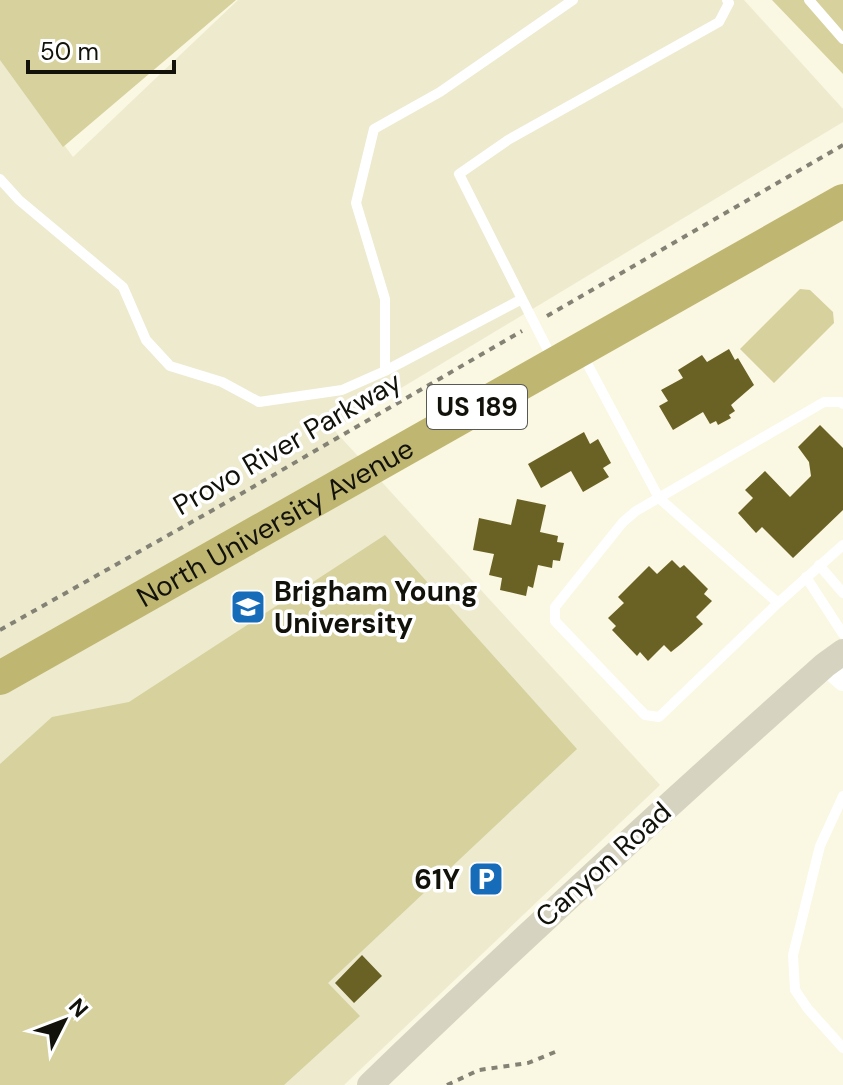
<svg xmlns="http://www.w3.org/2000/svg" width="843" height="1085" font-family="'DM Sans',sans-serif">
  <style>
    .built { fill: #edeace }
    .green { fill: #d7d19d }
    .building { fill: #6a6224 }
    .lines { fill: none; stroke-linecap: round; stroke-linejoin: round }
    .path { stroke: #848275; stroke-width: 4; stroke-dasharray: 6 6; stroke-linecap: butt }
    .lane { stroke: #fff; stroke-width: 10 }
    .street { stroke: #fff; stroke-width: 20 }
    .secondary { stroke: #d6d4c0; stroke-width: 26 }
    .highway { stroke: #bfb671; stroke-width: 34 }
    .labels { text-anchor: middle; stroke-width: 7; stroke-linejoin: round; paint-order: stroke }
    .shield { fill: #fff; stroke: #595954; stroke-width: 2 }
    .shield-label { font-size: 26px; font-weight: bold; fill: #12120b }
    .street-label { font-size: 28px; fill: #12120b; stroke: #fff }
    .poi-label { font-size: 28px; font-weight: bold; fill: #12120b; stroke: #fff; text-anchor: start }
  </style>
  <rect width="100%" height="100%" fill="#faf7e2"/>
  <path class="built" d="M238 0H744L843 109V122L333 429 660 785 344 1085H0V58L73 157Z"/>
  <path class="green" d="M0 0H236L63 147 0 60Z
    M772 0H843V74Z
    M800 289 810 290 833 312 834 323 774 383 740 349Z
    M385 535 577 749 328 983 360 1016 284 1085H0V764L52 717 129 702Z"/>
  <path class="building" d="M729 349 735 360 738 358 754 385 731 405 735 411 729 415 731 418 718 425 716 421 710 424 703 412 673 430 659 406 668 401 661 390 683 378 678 370 702 355 707 362Z
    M820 425 843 448V510L793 558 762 527 756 533 738 513 753 498 745 490 765 471 790 497 811 476 809 462 798 447Z
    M584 432 590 444 598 439 611 463 603 468 609 477 583 492 571 471 541 488 528 464Z
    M517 499 546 505 540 532 558 536 557 542 564 543 560 561 553 560 552 568 538 565 533 588 528 586 526 596 500 590 502 578 489 575 494 554 473 550 479 518 511 525Z
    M672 560 680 568 684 565 708 589 704 594 712 601 696 617 703 624 681 644 671 652 664 645 648 661 640 652 637 656 612 630 616 626 608 618 624 603 618 597 649 566 657 574Z
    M362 955 382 976 354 1003 335 983Z"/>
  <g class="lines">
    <path class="path" d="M547 316 843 145
      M0 630 213 510 522 331
      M447 1085 479 1070 528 1063 555 1052"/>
    <path class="lane" d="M809 0 843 39
      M0 179 19 200 123 287 146 340 170 366 222 382 259 402 342 390 385 371 522 299 459 174 508 140 719 22 729 3 727 0
      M522 299 552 358
      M582 354 659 498 778 603
      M385 371V299L356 203 374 129 440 92 573 0
      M843 404 841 402H824L636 511 623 522 555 607V621L645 715 659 717 778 603 843 545
      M819 565 843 593
      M806 577 843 634
      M843 796 820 846 793 955 795 990 808 1009 843 1048"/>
    <path class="street" d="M825 665 843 681"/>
    <path class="secondary" d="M370 1085C519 941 671 802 825 665L843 652"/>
    <path class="highway" id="s1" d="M0 678 843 201"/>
  </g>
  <defs>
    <symbol id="university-square" viewBox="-11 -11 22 22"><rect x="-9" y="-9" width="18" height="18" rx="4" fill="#176cba" stroke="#fff"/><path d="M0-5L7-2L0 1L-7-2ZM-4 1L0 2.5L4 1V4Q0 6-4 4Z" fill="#fff"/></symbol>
    <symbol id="parking-square" viewBox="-11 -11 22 22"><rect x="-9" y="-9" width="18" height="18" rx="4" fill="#176cba" stroke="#fff"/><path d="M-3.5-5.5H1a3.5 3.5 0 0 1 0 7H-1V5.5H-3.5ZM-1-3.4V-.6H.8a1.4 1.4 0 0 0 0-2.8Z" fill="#fff"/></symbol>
  </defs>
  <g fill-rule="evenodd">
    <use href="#university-square" x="228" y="587" width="40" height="40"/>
    <use href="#parking-square" x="466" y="859" width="40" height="40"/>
  </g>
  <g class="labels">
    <rect class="shield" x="427" y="385" width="100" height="44" rx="6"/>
    <g class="shield-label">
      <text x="477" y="416">US 189</text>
    </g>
    <g class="street-label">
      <text transform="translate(287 443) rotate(-30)" y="10">Provo River Parkway</text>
      <text dy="10" stroke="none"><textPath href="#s1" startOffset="316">North University Avenue</textPath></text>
      <text transform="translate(603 864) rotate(-42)" y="10">Canyon Road</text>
    </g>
    <g class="poi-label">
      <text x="274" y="601">Brigham Young<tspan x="274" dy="32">University</tspan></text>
      <text x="460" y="889" text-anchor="end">61Y</text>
    </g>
  </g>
  <g transform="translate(64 1021) rotate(48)" stroke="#ffffff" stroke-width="6" paint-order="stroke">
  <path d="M0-6L14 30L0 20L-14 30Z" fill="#12120b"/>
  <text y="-12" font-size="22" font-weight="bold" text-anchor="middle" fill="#12120b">N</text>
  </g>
  <path d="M28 60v12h146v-12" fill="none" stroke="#12120b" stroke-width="4"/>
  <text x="40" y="60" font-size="24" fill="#12120b" stroke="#ffffff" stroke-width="6" paint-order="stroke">50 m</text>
</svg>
